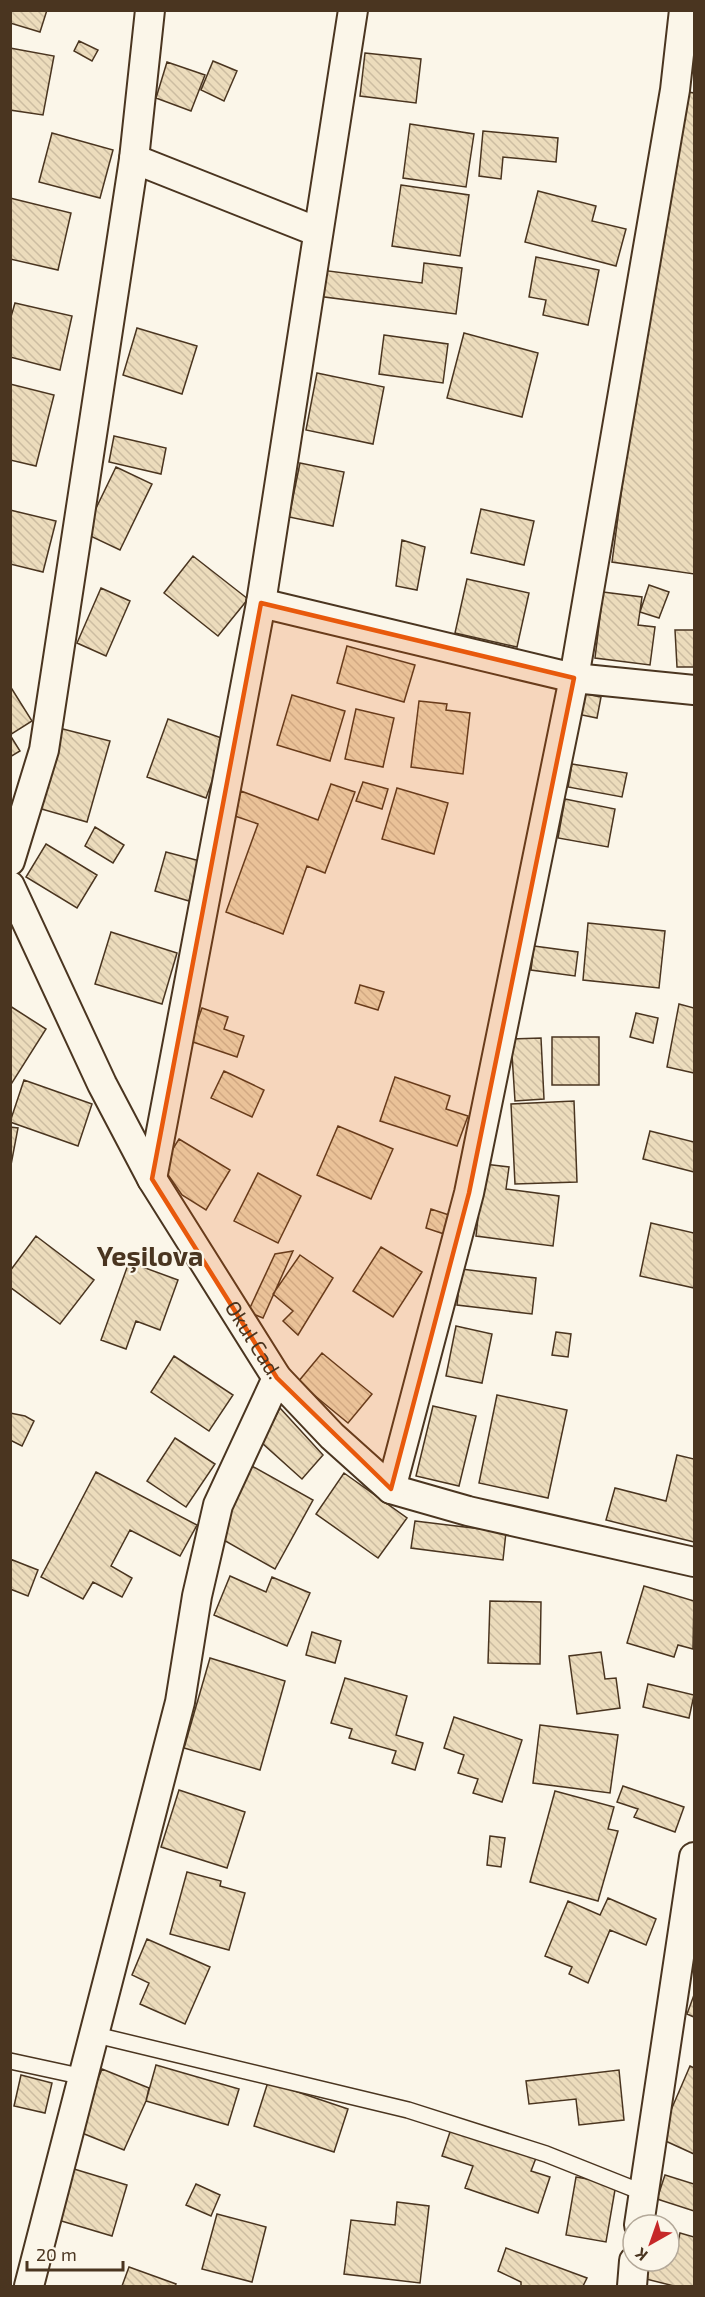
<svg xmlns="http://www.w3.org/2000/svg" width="705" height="2297" font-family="'Exo 2',sans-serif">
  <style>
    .building { fill: url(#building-back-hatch); stroke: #4a3520; stroke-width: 1.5 }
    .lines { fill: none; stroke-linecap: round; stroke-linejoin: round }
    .lane-casing { stroke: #4a3520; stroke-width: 18 }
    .street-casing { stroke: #4a3520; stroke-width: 32 }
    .lane { stroke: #fbf6e9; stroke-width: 15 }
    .street { stroke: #fbf6e9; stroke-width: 28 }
    .marked { fill: #e8590c; fill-opacity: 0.2; stroke: #e8590c; stroke-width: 4.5; stroke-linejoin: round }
    .labels { text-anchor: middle; stroke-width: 4.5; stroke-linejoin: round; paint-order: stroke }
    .street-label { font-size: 21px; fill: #4a3520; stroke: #fbf6e9 }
    .district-label { font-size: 27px; font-weight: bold; fill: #4a3520; stroke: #fbf6e9 }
  </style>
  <defs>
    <pattern id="building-back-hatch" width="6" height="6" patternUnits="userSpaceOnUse" patternTransform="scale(1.5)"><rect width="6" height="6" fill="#ecdcbc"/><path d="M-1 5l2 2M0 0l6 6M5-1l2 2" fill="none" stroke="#ccbda1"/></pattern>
  </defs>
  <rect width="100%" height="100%" fill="#fbf6e9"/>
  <path class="building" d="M10 10H47L40 32 10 23Z
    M79 41 98 50 92 61 74 51Z
    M10 48 54 56 43 115 10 110Z
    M365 53 421 59 416 103 360 96Z
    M213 61 237 71 224 101 201 90Z
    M167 62 205 75 191 111 156 98Z
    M675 90 694 93V574L612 562Z
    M410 124 474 134 466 187 403 178Z
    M483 131 558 138 556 162 503 157 501 179 479 176Z
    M52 133 113 150 100 198 39 182Z
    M401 185 469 195 460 256 392 246Z
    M538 191 596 206 592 221 626 229 616 266 525 242Z
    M10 198 71 213 58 270 10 259Z
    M536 257 599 270 588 325 543 315 546 300 529 297Z
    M424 263 462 268 456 314 317 296 321 270 422 283Z
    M15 303 72 316 60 370 10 357V320Z
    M137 328 197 346 182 394 123 375Z
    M464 333 538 353 522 417 447 398Z
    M384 335 448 344 443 383 379 374Z
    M317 373 384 387 373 444 306 430Z
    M10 384 54 395 36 466 10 460Z
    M114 436 166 448 161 474 109 462Z
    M300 463 344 472 333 526 289 517Z
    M116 467 152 484 120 550 84 533Z
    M481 509 534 521 524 565 471 553Z
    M10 510 56 521 43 572 10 564Z
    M402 540 425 547 417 590 396 586Z
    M193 556 248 599 218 636 164 593Z
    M467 579 529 593 517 647 455 633Z
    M649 585 669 592 659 618 640 612Z
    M101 588 130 601 106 656 77 643Z
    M603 592 642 597 638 625 655 627 650 665 595 658Z
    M675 630H694V667H677Z
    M347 646 415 665 404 702 337 683Z
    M10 686 32 721 10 735Z
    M581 693 601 697 597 718 577 714Z
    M292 695 345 711 330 761 277 745Z
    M419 701 447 704 446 710 470 713 463 774 411 767Z
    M356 709 394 718 383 767 345 759Z
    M168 719 227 740 206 798 147 777Z
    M59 728 110 741 87 822 38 808Z
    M10 735 20 751 10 757Z
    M572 764 627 773 622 797 568 787Z
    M363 782 388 789 382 809 356 801Z
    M331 784 355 792 325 873 307 866 283 934 226 912 258 824 232 815 241 791 318 820Z
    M397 788 448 803 434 854 382 839Z
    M565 799 615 809 608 847 558 838Z
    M95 827 124 845 113 863 85 846Z
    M46 844 97 875 77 908 26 877Z
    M166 852 200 861 189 901 155 891Z
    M588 923 665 931 659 988 583 980Z
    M111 932 177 953 162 1004 95 984Z
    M534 946 578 952 575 976 531 970Z
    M360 985 384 992 378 1010 355 1003Z
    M679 1004 694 1008V1073L667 1067Z
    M10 1006 46 1029 10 1086Z
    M202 1008 228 1017 224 1029 244 1036 237 1057 190 1041Z
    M636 1013 658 1018 653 1043 630 1037Z
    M552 1037H599V1085H552Z
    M541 1038 544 1099 515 1101 511 1039Z
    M224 1071 264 1090 252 1117 211 1098Z
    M395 1077 450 1096 446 1109 468 1116 457 1146 380 1121Z
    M24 1080 92 1104 78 1146 10 1122Z
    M574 1101 577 1182 515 1184 511 1104Z
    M338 1126 393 1149 371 1199 317 1175Z
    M10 1127 18 1128 10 1170Z
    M650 1131 694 1142V1172L643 1159Z
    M179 1139 230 1170 206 1210 182 1195 162 1166Z
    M484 1164 509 1167 506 1189 559 1196 553 1246 476 1236Z
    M258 1173 301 1196 278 1243 234 1221Z
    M431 1209 449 1215 444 1234 426 1228Z
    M651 1223 694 1233V1288L640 1276Z
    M36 1236 94 1280 60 1324 10 1287V1271Z
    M381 1247 422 1272 393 1317 353 1291Z
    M293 1251 263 1318 248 1312 275 1254Z
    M300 1255 333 1278 298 1335 283 1321 293 1311 273 1294Z
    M129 1262 178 1280 160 1330 136 1321 126 1349 101 1340Z
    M461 1269 536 1278 532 1314 457 1305Z
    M456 1326 492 1334 482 1383 446 1376Z
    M556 1332 571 1334 568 1357 552 1355Z
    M322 1353 372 1394 348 1423 298 1382Z
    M174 1356 233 1395 209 1431 151 1392Z
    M497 1395 567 1410 548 1498 479 1483Z
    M433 1406 476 1416 459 1486 416 1476Z
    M280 1408 323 1455 302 1479 262 1443Z
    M10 1413 25 1416 34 1421 22 1446 10 1440Z
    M175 1438 215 1464 186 1507 147 1481Z
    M677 1455 694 1459V1542L606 1520 615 1488 666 1501Z
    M250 1465 313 1500 275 1569 213 1534Z
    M96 1472 197 1525 180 1556 130 1530 111 1566 132 1578 122 1597 93 1582 83 1599 41 1577Z
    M344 1473 407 1518 378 1558 316 1514Z
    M415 1521 506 1532 503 1560 411 1548Z
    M10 1559 38 1570 28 1596 10 1589Z
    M230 1576 266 1592 272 1577 310 1593 287 1646 214 1615Z
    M644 1586 694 1601 693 1649 678 1645 674 1657 627 1643Z
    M490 1601 541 1602 540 1664 488 1663Z
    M312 1632 341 1641 335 1663 306 1655Z
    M601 1652 605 1679 616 1678 620 1708 577 1714 569 1656Z
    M210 1658 285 1681 260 1770 184 1748Z
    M345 1678 407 1696 396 1735 423 1743 415 1770 392 1763 396 1751 349 1738 352 1729 331 1723Z
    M648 1684 694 1695 689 1718 643 1707Z
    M454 1717 522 1740 502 1802 473 1793 478 1779 458 1773 464 1755 444 1748Z
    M540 1725 618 1735 610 1793 533 1783Z
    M623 1786 684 1807 675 1832 634 1817 638 1809 617 1802Z
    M179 1790 245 1812 227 1868 161 1847Z
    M555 1791 614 1807 608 1829 618 1831 598 1901 530 1882Z
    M490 1836 505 1838 501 1867 487 1865Z
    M187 1872 221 1881 220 1886 245 1893 229 1950 170 1934Z
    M608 1898 656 1919 646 1945 610 1930 588 1983 569 1974 572 1967 545 1956 568 1901 600 1915Z
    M147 1939 210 1967 185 2024 140 2004 149 1983 132 1975Z
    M694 1995V2017L687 2014Z
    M156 2065 239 2089 228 2125 146 2101Z
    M690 2066 694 2068V2154L659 2138Z
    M102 2069 149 2088 146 2101 124 2150 77 2131Z
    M619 2070 624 2120 579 2125 576 2099 529 2104 526 2081Z
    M21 2075 52 2083 45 2113 14 2106Z
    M268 2082 348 2109 334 2152 254 2126Z
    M451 2129 536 2158 531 2171 550 2177 538 2213 465 2188 473 2166 442 2156Z
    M74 2169 127 2185 112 2236 58 2220Z
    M665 2175 694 2184V2211L657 2199Z
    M576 2177 616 2184 606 2242 566 2235Z
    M196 2184 220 2195 211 2216 186 2205Z
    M397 2202 429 2206 420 2283 344 2274 351 2220 395 2225Z
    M217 2214 266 2227 252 2282 202 2269Z
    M680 2233 694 2237V2286H674L646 2279 650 2261H669V2240L678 2242Z
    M506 2248 587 2278 583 2286H521V2282L498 2271Z
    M129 2267 176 2284 175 2286H122Z"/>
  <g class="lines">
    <defs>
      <path id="lane" d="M96 2035 408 2110 546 2154 644 2193
        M10 2061 84 2077"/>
      <g id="street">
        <path d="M134 159 318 232"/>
        <path d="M261 603 574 678 694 690"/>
        <path d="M10 861 44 750 134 159 150 10"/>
        <path id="s1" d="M10 886 102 1084 152 1179 277 1378 332 1436 391 1489 468 1511 694 1562"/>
        <path d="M152 1179 261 603 353 10"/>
        <path d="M391 1489 469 1193 574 678 675 90 684 10"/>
        <path d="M639 2225 694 1857"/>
        <path d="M29 2286 180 1702 197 1596 218 1505 277 1378"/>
        <path d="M632 2286 634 2261"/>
      </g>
    </defs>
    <use href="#lane" class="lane-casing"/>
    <use href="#street" class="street-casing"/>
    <use href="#lane" class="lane"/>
    <use href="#street" class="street"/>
  </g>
  <path class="marked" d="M261 603 574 678 469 1193 391 1489 277 1378 152 1179Z"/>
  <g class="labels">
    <g class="street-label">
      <text dy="7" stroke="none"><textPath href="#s1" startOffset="516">Okul Cad.</textPath></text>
    </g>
    <g class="district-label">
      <text x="150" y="1266">Yeşilova</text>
    </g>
  </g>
  <rect width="705" height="2297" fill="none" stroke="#4a3520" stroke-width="24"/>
  <g transform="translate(651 2243) rotate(220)"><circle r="28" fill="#fbf6e9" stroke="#b4a999" stroke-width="1.5"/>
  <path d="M0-4.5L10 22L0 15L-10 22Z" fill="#c62828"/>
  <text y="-9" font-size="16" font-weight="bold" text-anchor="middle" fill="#4a3520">K</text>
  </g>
  <path d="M27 2261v9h96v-9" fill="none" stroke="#4a3520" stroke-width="3"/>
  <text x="36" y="2261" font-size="18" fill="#4a3520" stroke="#fbf6e9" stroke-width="4.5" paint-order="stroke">20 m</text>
</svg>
